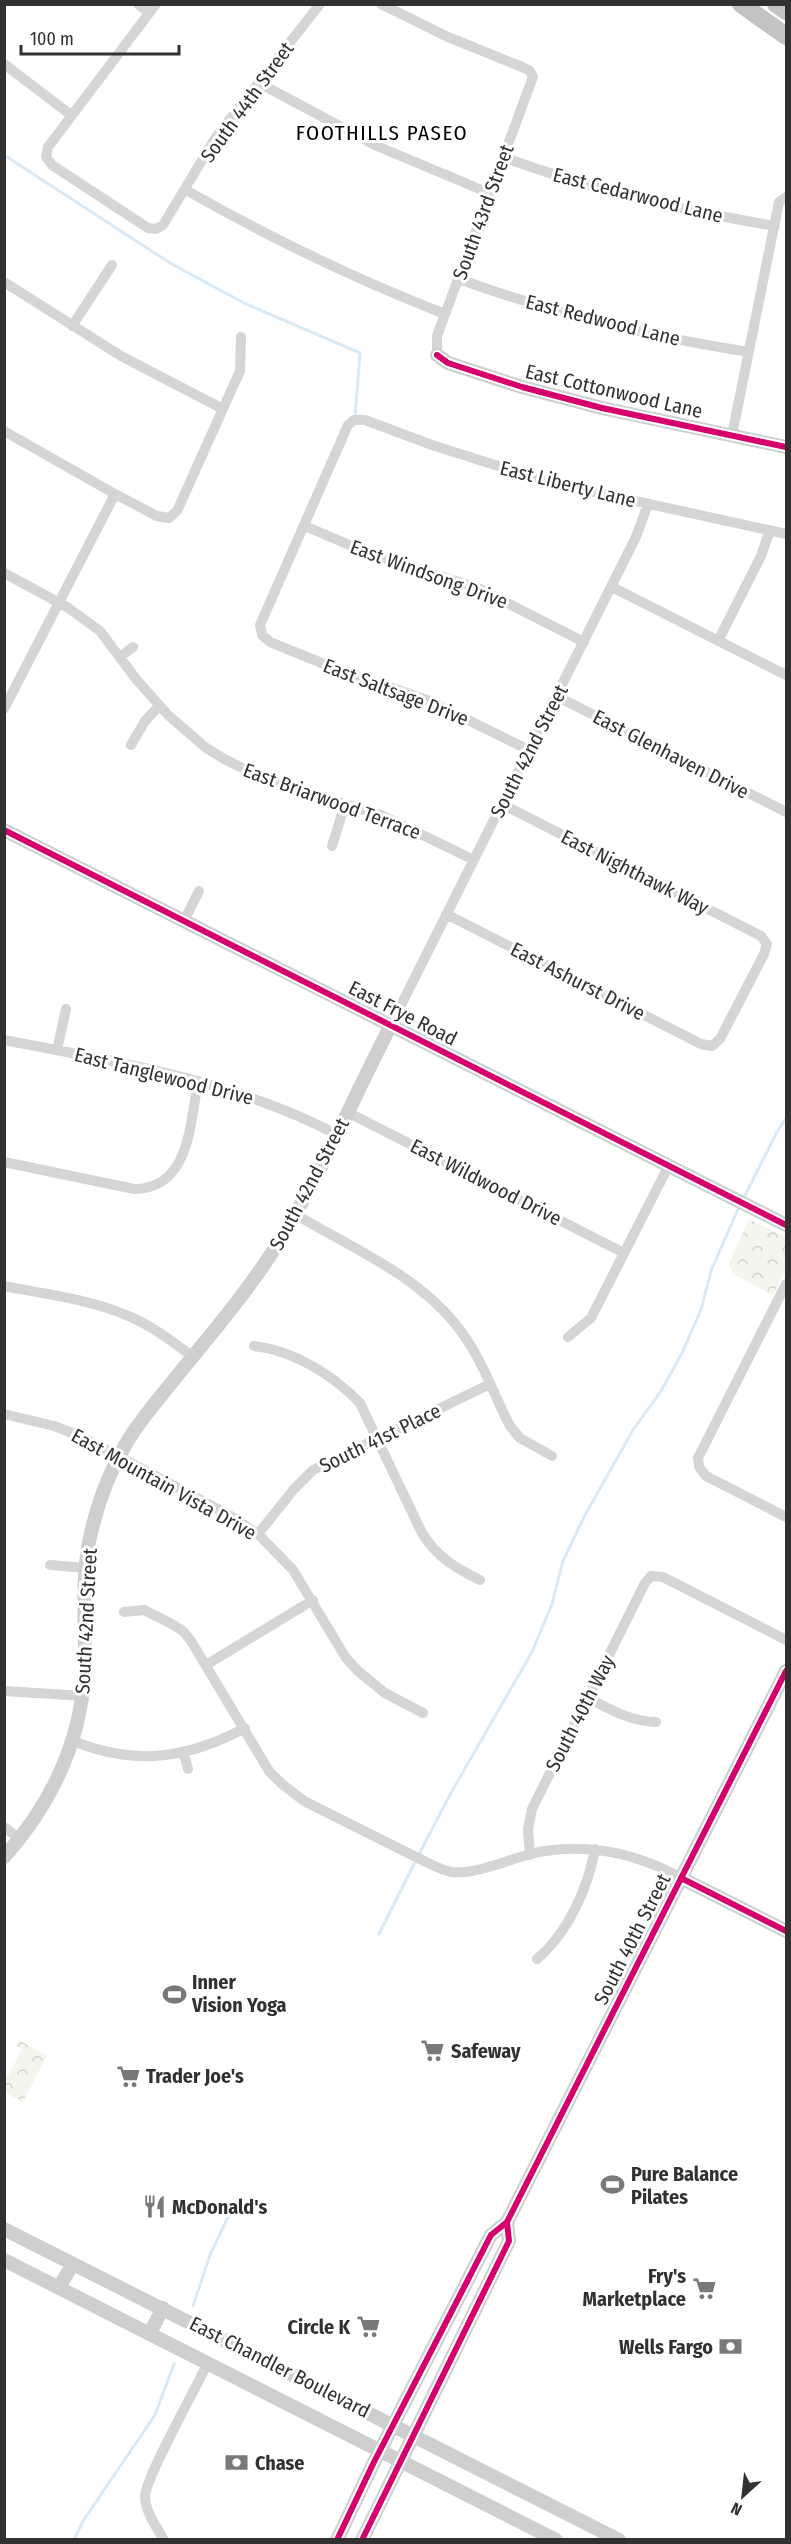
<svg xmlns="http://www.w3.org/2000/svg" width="791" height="2544" font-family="'Fira Sans Condensed',sans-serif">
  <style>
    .park { fill: url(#park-crowns) }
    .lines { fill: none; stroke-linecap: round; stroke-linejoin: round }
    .stream { stroke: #dae9f4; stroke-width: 3 }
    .street { stroke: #d5d5d5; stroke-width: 10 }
    .secondary { stroke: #cfcfcf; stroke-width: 14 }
    .highway { stroke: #c3c3c3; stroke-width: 18 }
    .cycleway-casing { stroke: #fff; stroke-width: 10 }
    .cycleway { stroke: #d6006c; stroke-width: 6 }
    .labels { text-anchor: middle; stroke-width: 6; stroke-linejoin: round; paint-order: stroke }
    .street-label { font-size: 20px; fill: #313131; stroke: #fff }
    .poi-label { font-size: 20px; font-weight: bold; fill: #313131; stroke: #fff; text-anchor: start }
    .neighbourhood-label { font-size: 21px; letter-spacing: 1.5px; fill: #000; stroke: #fff }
  </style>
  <defs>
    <pattern id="park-crowns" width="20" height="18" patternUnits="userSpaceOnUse" patternTransform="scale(1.5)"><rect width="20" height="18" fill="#f2f6ed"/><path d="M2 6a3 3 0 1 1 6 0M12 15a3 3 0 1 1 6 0" fill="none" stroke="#d0d3cc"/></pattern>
  </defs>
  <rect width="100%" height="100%" fill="#fff"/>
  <path class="park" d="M749 1219 786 1237V1269L773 1295 733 1274 729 1264Z
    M19 2040 47 2055 23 2102 5 2092V2074L8 2076 22 2049 17 2046Z"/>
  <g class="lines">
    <path class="stream" d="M4 155 170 263 244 303 360 353 355 418
      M743 1199 777 1132 786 1118
      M419 1854 452 1791 532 1652 552 1604 563 1561 584 1517 633 1430 661 1391 682 1353 701 1310 711 1271 739 1207
      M379 1934 416 1860
      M193 2306 210 2255 230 2213
      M74 2540 83 2521 155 2415 174 2364"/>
    <path class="street" d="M138 4 149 13
      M156 4 48 147 46 157 52 165 148 228 156 229 163 225 216 137 320 4
      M381 4 448 37 522 67 530 71 533 77 437 336V355
      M4 64 71 115
      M259 83 377 146 489 193
      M503 157C592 190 682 210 775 226
      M186 190C270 238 355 279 445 314
      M459 279C552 313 650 337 749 352
      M4 282 121 356 223 409
      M72 326 112 265
      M4 431 115 494 157 516 169 518 177 511 240 371 241 337
      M732 435 779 202 786 197
      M305 526 375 556 478 588 584 642
      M4 573 67 607 100 631 136 679 168 715 205 747 224 759 269 781 381 815 474 860
      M612 587 786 675
      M718 641 761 556 770 530
      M121 656 133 647
      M556 696 786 812
      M4 709 115 494
      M131 745 145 721 159 706
      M529 750 427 700 329 666 270 642 262 635 260 625 348 425 354 420H365L432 445 549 482 786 534
      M332 846 345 804
      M446 914 701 1044 712 1046 720 1039 764 954 767 944 761 936 502 804
      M184 921 199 891
      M391 1025 636 537 648 504
      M4 1040C119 1062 232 1080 336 1134
      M57 1050 66 1009
      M347 1112 624 1253
      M4 1162 134 1189C190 1189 190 1123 198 1081
      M295 1214C356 1251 427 1278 467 1340 485 1366 495 1398 510 1426L520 1438 552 1456
      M786 1284 698 1458 699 1467 706 1476 786 1517
      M4 1286C45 1294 89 1299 126 1315 151 1325 172 1341 193 1357
      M568 1337 591 1318 669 1165
      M254 1346C294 1351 332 1374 360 1403L422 1533C437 1557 455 1568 480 1580
      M4 1414 54 1426 80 1436 229 1515 258 1534 293 1570 346 1658 358 1671 385 1693 423 1713
      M258 1534 294 1489 313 1470 490 1384
      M50 1565 86 1568
      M124 1612 144 1610 170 1623 183 1631 191 1641 269 1771 282 1784 304 1801 426 1862C434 1866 442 1870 451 1872 480 1875 516 1855 545 1851 593 1844 638 1854 681 1878
      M206 1665 313 1600
      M4 1691 84 1696
      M588 1698C611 1710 630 1721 656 1722
      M73 1741C135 1766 187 1759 245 1728
      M184 1754 188 1769
      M4 1827 20 1839
      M530 1855 528 1829 532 1809 645 1583 651 1576 663 1577 786 1640
      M537 1959C568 1933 588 1888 595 1849
      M164 2540C156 2526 146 2513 145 2497 144 2480 198 2385 208 2362"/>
    <path class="secondary" d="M437 355 448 363 522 387 602 408 786 447
      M4 830 786 1225
      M4 1857C55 1800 85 1732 85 1656 85 1614 81 1571 92 1529 99 1499 111 1469 127 1442 142 1417 163 1394 181 1371 213 1332 246 1293 273 1251 319 1180 352 1100 391 1025
      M681 1878 786 1931
      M4 2229 619 2540
      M4 2260 556 2540
      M59 2287 73 2264
      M150 2333 163 2308
      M337 2540 373 2464 491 2235 507 2222 786 1671
      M362 2540 509 2241 507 2222"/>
    <path class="highway" d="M741 4 786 36
      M776 4 786 11"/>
    <defs>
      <path id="cycleway" d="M437 355 448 363 522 387 602 408 786 447
        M4 830 786 1225
        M681 1878 786 1931
        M337 2540 373 2464 491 2235 507 2222 786 1671
        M362 2540 509 2241 507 2222"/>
    </defs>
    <use href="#cycleway" class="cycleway-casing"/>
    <use href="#cycleway" class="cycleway"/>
  </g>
  <defs>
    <symbol id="stadium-bare" viewBox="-9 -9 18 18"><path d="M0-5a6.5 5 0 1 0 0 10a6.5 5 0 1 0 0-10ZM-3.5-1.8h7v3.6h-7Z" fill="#797979" stroke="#fff" stroke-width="2.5" paint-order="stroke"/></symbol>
    <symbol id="supermarket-bare" viewBox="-9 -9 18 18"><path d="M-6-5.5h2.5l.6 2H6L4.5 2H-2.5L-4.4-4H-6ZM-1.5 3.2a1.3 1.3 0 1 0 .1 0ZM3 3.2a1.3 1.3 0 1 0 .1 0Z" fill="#797979" stroke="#fff" stroke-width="2.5" paint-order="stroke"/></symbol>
    <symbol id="restaurant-bare" viewBox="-9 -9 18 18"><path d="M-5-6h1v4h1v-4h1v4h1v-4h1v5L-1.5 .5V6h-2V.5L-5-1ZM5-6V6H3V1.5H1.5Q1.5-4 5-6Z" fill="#797979" stroke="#fff" stroke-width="2.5" paint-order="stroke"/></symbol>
    <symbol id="bank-bare" viewBox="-9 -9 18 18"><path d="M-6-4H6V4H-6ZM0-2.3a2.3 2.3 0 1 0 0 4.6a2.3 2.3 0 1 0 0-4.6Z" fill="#797979" stroke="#fff" stroke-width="2.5" paint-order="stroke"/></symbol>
  </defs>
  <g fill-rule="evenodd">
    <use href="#stadium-bare" x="158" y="1978" width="33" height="33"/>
    <use href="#supermarket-bare" x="416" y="2034" width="33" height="33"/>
    <use href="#supermarket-bare" x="112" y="2060" width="33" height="33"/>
    <use href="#stadium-bare" x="596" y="2168" width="33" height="33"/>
    <use href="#restaurant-bare" x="138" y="2190" width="33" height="33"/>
    <use href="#supermarket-bare" x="688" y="2272" width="33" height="33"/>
    <use href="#supermarket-bare" x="352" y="2310" width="33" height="33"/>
    <use href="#bank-bare" x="714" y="2330" width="33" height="33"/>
    <use href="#bank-bare" x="220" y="2446" width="33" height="33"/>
  </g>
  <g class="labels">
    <g class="street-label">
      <text transform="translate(247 102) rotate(-54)" y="7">South 44th Street</text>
      <text transform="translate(638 195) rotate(14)" y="7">East Cedarwood Lane</text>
      <text transform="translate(483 212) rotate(-70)" y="7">South 43rd Street</text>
      <text transform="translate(603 320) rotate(14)" y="7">East Redwood Lane</text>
      <text transform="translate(614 391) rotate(13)" y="7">East Cottonwood Lane</text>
      <text transform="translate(568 484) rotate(14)" y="7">East Liberty Lane</text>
      <text transform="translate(429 574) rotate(20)" y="7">East Windsong Drive</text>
      <text transform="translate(396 692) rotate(21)" y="7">East Saltsage Drive</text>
      <text transform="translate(529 751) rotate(-63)" y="7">South 42nd Street</text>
      <text transform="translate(671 754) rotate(27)" y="7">East Glenhaven Drive</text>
      <text transform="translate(332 801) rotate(20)" y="7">East Briarwood Terrace</text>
      <text transform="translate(635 872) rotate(27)" y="7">East Nighthawk Way</text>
      <text transform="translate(578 981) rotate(27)" y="7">East Ashurst Drive</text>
      <text transform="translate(403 1013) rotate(27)" y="7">East Frye Road</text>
      <text transform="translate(164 1076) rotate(14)" y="7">East Tanglewood Drive</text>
      <text transform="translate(486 1182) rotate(27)" y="7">East Wildwood Drive</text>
      <text transform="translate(309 1184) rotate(-62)" y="7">South 42nd Street</text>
      <text transform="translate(380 1438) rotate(-26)" y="7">South 41st Place</text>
      <text transform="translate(164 1484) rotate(29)" y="7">East Mountain Vista Drive</text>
      <text transform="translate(86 1621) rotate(-87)" y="7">South 42nd Street</text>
      <text transform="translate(580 1713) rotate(-63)" y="7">South 40th Way</text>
      <text transform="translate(632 1939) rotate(-63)" y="7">South 40th Street</text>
      <text transform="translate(280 2367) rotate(27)" y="7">East Chandler Boulevard</text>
    </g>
    <g class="poi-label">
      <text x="192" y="1989">Inner<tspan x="192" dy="23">Vision Yoga</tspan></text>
      <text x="451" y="2058">Safeway</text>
      <text x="146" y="2083">Trader Joe's</text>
      <text x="631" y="2181">Pure Balance<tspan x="631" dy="23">Pilates</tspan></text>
      <text x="172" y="2214">McDonald's</text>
      <text x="686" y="2283" text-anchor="end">Fry's<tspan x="686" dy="23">Marketplace</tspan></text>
      <text x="350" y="2334" text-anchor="end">Circle K</text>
      <text x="713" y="2354" text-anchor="end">Wells Fargo</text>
      <text x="255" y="2470">Chase</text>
    </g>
    <g class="neighbourhood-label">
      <text x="382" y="140">FOOTHILLS PASEO</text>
    </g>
  </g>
  <rect width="791" height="2544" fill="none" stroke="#313131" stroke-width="12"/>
  <g transform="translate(743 2496) rotate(207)" stroke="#ffffff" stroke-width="4.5" paint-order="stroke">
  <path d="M0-4.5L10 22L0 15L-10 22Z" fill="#313131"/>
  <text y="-9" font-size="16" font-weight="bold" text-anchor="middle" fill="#313131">N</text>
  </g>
  <path d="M21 45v9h158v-9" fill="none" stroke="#313131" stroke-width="3"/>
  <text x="30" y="45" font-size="18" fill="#313131" stroke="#ffffff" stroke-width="4.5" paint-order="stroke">100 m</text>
</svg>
